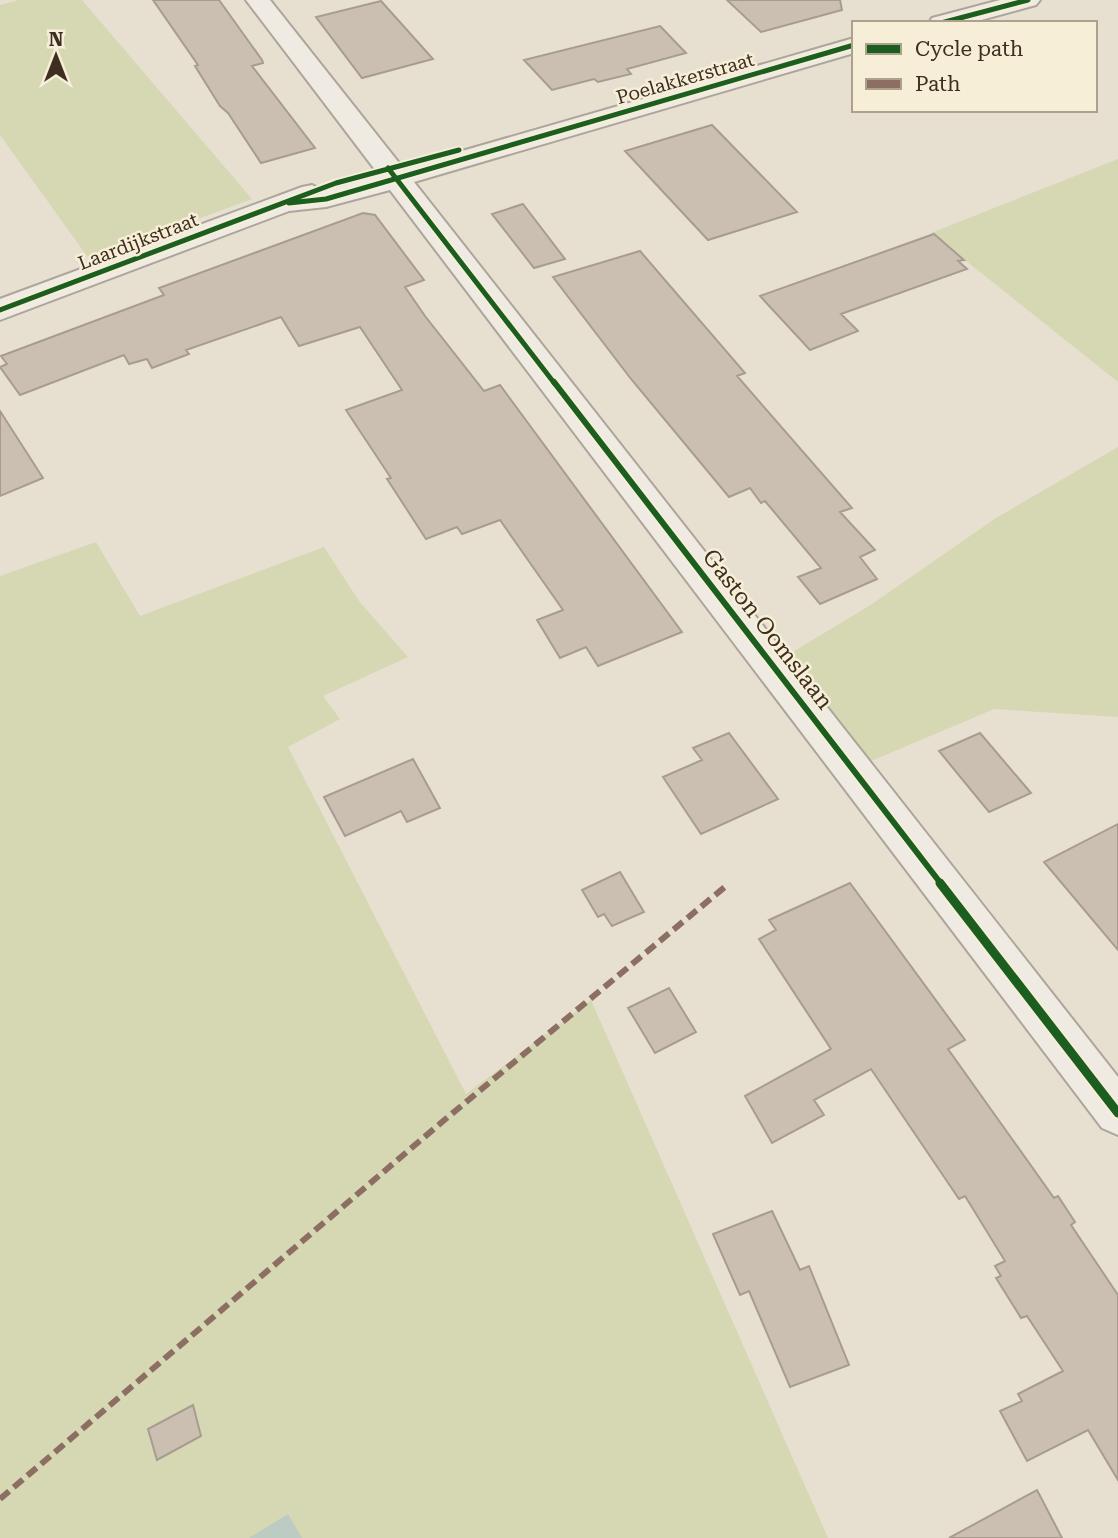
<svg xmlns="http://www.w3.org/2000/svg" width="1118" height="1538" font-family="'Roboto Serif',serif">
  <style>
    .green { fill: #d6d7b3 }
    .water { fill: #bcccc2 }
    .building { fill: #cbbfb2; stroke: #a89c90; stroke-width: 2 }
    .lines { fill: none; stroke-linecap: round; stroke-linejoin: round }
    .minor-casing { stroke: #ada599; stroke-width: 4 }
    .minor { fill: #efebe3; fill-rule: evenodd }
    .quiet { stroke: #8d6e63; stroke-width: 6; stroke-dasharray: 12 6; stroke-linecap: butt }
    .cycleway-far2-casing { stroke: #f7eed8; stroke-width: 9 }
    .cycleway-far1-casing { stroke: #f7eed8; stroke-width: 10 }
    .cycleway-casing { stroke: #f7eed8; stroke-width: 13 }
    .cycleway-far2 { stroke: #1b5e20; stroke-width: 5 }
    .cycleway-far1 { stroke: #1b5e20; stroke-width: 6 }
    .cycleway { stroke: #1b5e20; stroke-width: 9 }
    .labels { text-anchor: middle; stroke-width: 5; stroke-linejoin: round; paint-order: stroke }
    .far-street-label { font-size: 19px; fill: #3d2e20; stroke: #f7eed8 }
    .street-label { font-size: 23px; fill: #3d2e20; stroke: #f7eed8 }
  </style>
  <rect width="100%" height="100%" fill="#e7e0d1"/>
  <path class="green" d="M18 0H82L252 199 89 259 0 135V5Z
    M1118 159V382L931 233Z
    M1118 447V717L994 709 869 762 786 656 869 606 996 518Z
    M96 542 140 616 324 547 359 601 408 657 323 696 340 719 288 747 466 1094 591 1000 828 1538H0V576Z"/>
  <path class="water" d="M288 1514 302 1538H249Z"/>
  <path class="building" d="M153 0H219L262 60 263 63 252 66 315 148 261 163 228 113 220 106 195 66 198 65Z
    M727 0H840L842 10 761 32Z
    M381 1 433 59 362 78 316 17Z
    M660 26 686 53 627 69 631 74 598 82 594 79 552 90 524 60Z
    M712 125 797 212 708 240 625 151Z
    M523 204 565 259 534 268 492 214Z
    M363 213 375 215 424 280 405 287 425 316 484 391 500 385 682 632 598 666 586 647 560 658 537 620 563 610 500 520 462 534 457 527 426 539 387 479 391 478 346 410 402 390 360 327 299 346 281 317 186 350 189 354 152 368 147 359 129 364 124 355 20 395 0 367 7 364 1 356 164 295 159 288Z
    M934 234 964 260 958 261 967 269 841 314 858 331 810 350 760 296Z
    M640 251 745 373 737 376 852 508 840 512 875 550 860 557 877 579 820 604 798 577 821 568 765 501 761 503 750 488 729 497 631 379 553 277Z
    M0 411 43 478 0 496Z
    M729 733 778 799 701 834 663 777 702 760 693 748Z
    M980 733 1031 793 989 812 939 751Z
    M413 759 440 808 407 822 401 811 345 836 324 797Z
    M1118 824V950L1044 862Z
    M620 872 644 912 612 926 604 914 598 917 582 890Z
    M850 883 965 1040 948 1049 1054 1198 1058 1196 1075 1222 1071 1225 1118 1295V1480L1088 1430 1027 1461 1000 1411 1022 1401 1018 1394 1063 1371 1027 1316 1021 1318 996 1278 1001 1276 995 1266 1005 1261 965 1196 959 1199 871 1069 814 1100 824 1115 772 1143 745 1096 831 1049 759 939 776 930 769 920Z
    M669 988 696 1032 655 1053 628 1008Z
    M772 1211 800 1270 809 1266 849 1365 790 1387 749 1291 740 1295 713 1234Z
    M193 1405 201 1436 157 1460 148 1429Z
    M1037 1490 1062 1538H949Z"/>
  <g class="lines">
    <defs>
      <path id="minor" d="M246 0H270L403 168 854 38V53L414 182 1118 1077V1135L1102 1128 390 190 326 207 289 211 0 320V299L302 187 312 185 324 191 379 175Z
        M1000 0H1040L1036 5 970 23H929L932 18Z"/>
    </defs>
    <use href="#minor" class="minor-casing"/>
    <use href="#minor" class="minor"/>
    <path class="quiet" d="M0 1499 442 1122 726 886"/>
    <defs>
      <path id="cycleway-far2" d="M941 23 1028 0
        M388 168 555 384
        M289 203 326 199 854 45
        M0 310 336 183 459 150"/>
      <path id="cycleway-far1" d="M554 382 942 885"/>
      <path id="cycleway" d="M940 883 1118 1113"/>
    </defs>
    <use href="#cycleway-far2" class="cycleway-far2-casing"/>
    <use href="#cycleway-far1" class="cycleway-far1-casing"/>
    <use href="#cycleway" class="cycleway-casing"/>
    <use href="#cycleway-far2" class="cycleway-far2"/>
    <use href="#cycleway-far1" class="cycleway-far1"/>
    <use href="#cycleway" class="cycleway"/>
  </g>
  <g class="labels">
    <g class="far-street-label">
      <text transform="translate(685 78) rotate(-16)" y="7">Poelakkerstraat</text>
      <text transform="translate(138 241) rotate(-21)" y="7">Laardijkstraat</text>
    </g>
    <g class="street-label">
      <text transform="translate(768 629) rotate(52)" y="8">Gaston Oomslaan</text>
    </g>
  </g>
  <rect x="852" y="21" width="245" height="91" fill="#f7eed8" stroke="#ada18e" stroke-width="2"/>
  <rect x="866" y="44" width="35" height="10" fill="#1b5e20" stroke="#ada18e" stroke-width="2"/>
  <text x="915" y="56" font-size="21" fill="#3d2e20">Cycle path</text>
  <rect x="866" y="79" width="35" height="10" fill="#8d6e63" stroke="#ada18e" stroke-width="2"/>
  <text x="915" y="91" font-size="21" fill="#3d2e20">Path</text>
  <g transform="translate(56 56)" stroke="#f7eed8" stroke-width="5" paint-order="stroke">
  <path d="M0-5L12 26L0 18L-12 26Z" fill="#3d2e20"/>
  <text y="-10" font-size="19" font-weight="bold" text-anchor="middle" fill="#3d2e20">N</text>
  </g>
</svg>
